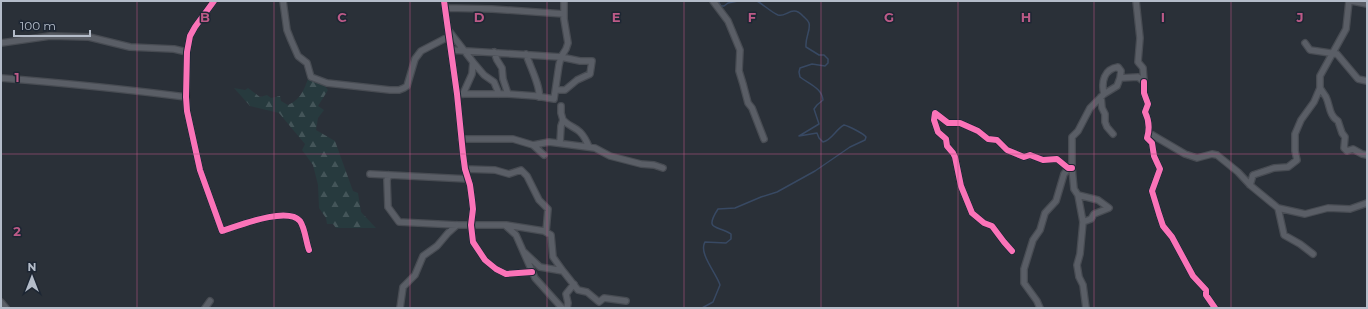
<svg xmlns="http://www.w3.org/2000/svg" width="1368" height="309" font-family="Montserrat,sans-serif">
  <style>
    .forest { fill: url(#forest-firs) }
    .lines { fill: none; stroke-linecap: round; stroke-linejoin: round }
    .stream { stroke: #384963; stroke-width: 1.5 }
    .minor-casing { stroke: #484c53; stroke-width: 8 }
    .minor { stroke: #5a5e66; stroke-width: 5.5 }
    .cycleway-casing { stroke: #1d2633; stroke-width: 8 }
    .cycleway { stroke: #fb73b8; stroke-width: 6 }
    .grid { fill: none; stroke: #bc5a87; stroke-width: 1; stroke-opacity: 0.55 }
    .grid-label { font-size: 13px; text-anchor: middle; font-weight: bold; fill: #bc5a87; stroke: #1d2633; stroke-width: 3; stroke-linejoin: round; paint-order: stroke }
  </style>
  <defs>
    <pattern id="forest-firs" width="22" height="20" patternUnits="userSpaceOnUse"><rect width="22" height="20" fill="#273a3e"/><path d="M5 1l3.5 6h-7zM16 11l3.5 6h-7z" fill="#445559"/></pattern>
  </defs>
  <rect width="100%" height="100%" fill="#2a3038"/>
  <path class="forest" d="M310 73 316 75 328 90 318 106 324 110 318 118 316 130 335 141 353 191 358 193 361 212 376 228H336L333 224H327L326 218 319 208 318 185 313 165 302 150 305 144 294 131 279 113 250 106 234 88 245 90 248 88 260 97 267 95 271 98 280 96 281 101 288 105C302 99 305 87 310 73Z"/>
  <g class="lines">
    <path class="stream" d="M718 1 721 6H724L728 3 738 1
      M702 308 713 302 720 285C717 274 698 253 705 242L726 243 731 239V234C719 225 703 232 718 209L735 208 761 197 777 192 815 171 850 147 865 140 866 137C864 134 849 126 844 125 836 129 832 140 823 142L819 138 817 133 799 136 819 124 814 109 817 105 823 100C822 88 809 84 800 77L799 72 800 68 812 64 825 66 828 63V59L824 55H819L806 47C805 37 811 30 809 23 808 20 805 18 803 16 792 4 786 18 778 15 771 12 764 5 757 1"/>
    <defs>
      <path id="minor" d="M214 1 195 27 190 36 187 52 186 97 187 111 200 170 222 231C238 226 287 206 300 221 305 228 306 242 309 250
        M283 1 287 30 291 40 298 56 307 63 311 77 327 83 390 90H399L404 88 407 86 415 59 421 51 448 37
        M444 1 457 94 463 154 465 169 470 185 472 200 473 209 471 225 473 242 485 260 496 269 506 274 532 272
        M713 1 728 21 740 50 739 71 743 84 748 103 752 108 764 139
        M1352 1 1367 4
        M445 8 492 9 564 14
        M449 31 473 62 472 74 463 94
        M1 43 50 36 89 37 130 47 174 49 187 52
        M1305 43 1310 50 1337 54 1358 79 1367 81
        M451 50 561 57 580 61H592L590 74 577 80 565 90H556
        M494 52 497 60 502 68 503 79 508 94
        M526 54C529 64 541 87 539 97
        M473 62 484 75 494 82 499 94
        M1 78C63 83 124 89 186 97
        M1120 78 1138 77 1144 82 1143 68 1138 62 1140 38 1136 1
        M1144 82V93L1148 104 1145 112C1149 120 1150 128 1147 138L1152 143 1154 156 1160 169 1152 191 1159 214 1163 226 1172 237 1193 276 1206 290V295L1215 308
        M1320 88C1322 91 1324 94 1326 97 1330 105 1329 116 1338 121L1342 133 1345 137 1344 148 1347 151 1353 149 1362 154 1367 155
        M457 94H508L536 96 554 99 559 65 561 57 566 49 568 43 564 19V1
        M1101 97 1102 108 1105 114V122L1107 127 1113 134
        M563 120C570 127 575 127 580 132 584 136 587 142 589 147
        M1149 133 1185 154 1197 158 1212 154 1217 155 1238 172 1250 185 1278 208 1305 214 1328 208 1350 209 1367 203
        M461 139H513L533 145 544 155
        M560 143 561 126 563 120 561 113V106
        M533 145 549 142 595 148 610 156 641 164 654 165 663 168
        M465 169 495 170 509 174 521 170 527 176 539 200 548 209 546 232
        M370 174 468 179
        M389 175 387 180 388 207 399 222 457 225H506L544 231 551 235 553 257 563 271
        M1250 185 1253 175 1274 168 1288 167 1297 160 1295 151V134L1301 120 1314 102 1320 88V76L1346 29 1349 1
        M1078 195 1098 200 1109 208 1094 214 1091 219 1083 222
        M1278 208 1284 235 1300 244 1313 254
        M506 226 516 235 535 278 562 308
        M1012 251 1004 242 992 226 984 223 972 213 961 186 955 157 953 153 947 146 946 139 938 132 934 120 935 113 948 123H960L978 131 988 139 997 140 1007 150 1024 157 1030 155 1043 160 1057 159 1068 168H1072
        M524 252 540 267 563 271 578 290 587 292 599 302 604 298 626 301
        M1 302 6 308
        M205 308 210 301
        M400 308 403 287 415 275 423 256 437 246 448 233 457 225
        M567 308 568 303 566 294 574 284
        M1040 308 1037 301 1024 283V269L1033 240 1040 230 1045 213 1056 201 1064 174 1070 166
        M1086 308 1083 285 1079 277 1077 265 1080 254 1083 222 1078 195 1074 189 1072 168V137L1078 131 1090 108 1104 94 1117 86 1120 78 1121 71 1118 67C1104 69 1101 82 1104 94"/>
    </defs>
    <use href="#minor" class="minor-casing"/>
    <use href="#minor" class="minor"/>
    <defs>
      <path id="cycleway" d="M214 1 195 27 190 36 187 52 186 97 187 111 200 170 222 231C238 226 287 206 300 221 305 228 306 242 309 250
        M444 1 457 94 463 154 465 169 470 185 472 200 473 209 471 225 473 242 485 260 496 269 506 274 532 272
        M1144 82V93L1148 104 1145 112C1149 120 1150 128 1147 138L1152 143 1154 156 1160 169 1152 191 1159 214 1163 226 1172 237 1193 276 1206 290V295L1215 308
        M1012 251 1004 242 992 226 984 223 972 213 961 186 955 157 953 153 947 146 946 139 938 132 934 120 935 113 948 123H960L978 131 988 139 997 140 1007 150 1024 157 1030 155 1043 160 1057 159 1068 168H1072"/>
    </defs>
    <use href="#cycleway" class="cycleway-casing"/>
    <use href="#cycleway" class="cycleway"/>
  </g>
  <path class="grid" d="M137 1V308M274 1V308M410 1V308M547 1V308M684 1V308M821 1V308M958 1V308M1094 1V308M1231 1V308M1 154H1367"/>
  <g class="grid-label">
    <text x="205" y="22">B</text>
    <text x="342" y="22">C</text>
    <text x="479" y="22">D</text>
    <text x="616" y="22">E</text>
    <text x="752" y="22">F</text>
    <text x="889" y="22">G</text>
    <text x="1026" y="22">H</text>
    <text x="1163" y="22">I</text>
    <text x="1300" y="22">J</text>
    <text x="17" y="82">1</text>
    <text x="17" y="236">2</text>
  </g>
  <rect width="1368" height="309" fill="none" stroke="#b4bcc9" stroke-width="4"/>
  <g transform="translate(32 277)" stroke="#1d2633" stroke-width="3" paint-order="stroke">
  <path d="M0-3L7 15L0 10L-7 15Z" fill="#b4bcc9"/>
  <text y="-6" font-size="11" font-weight="bold" text-anchor="middle" fill="#b4bcc9">N</text>
  </g>
  <path d="M14 30v6h76v-6" fill="none" stroke="#b4bcc9" stroke-width="2"/>
  <text x="20" y="30" font-size="12" fill="#b4bcc9" stroke="#1d2633" stroke-width="3" paint-order="stroke">100 m</text>
</svg>
